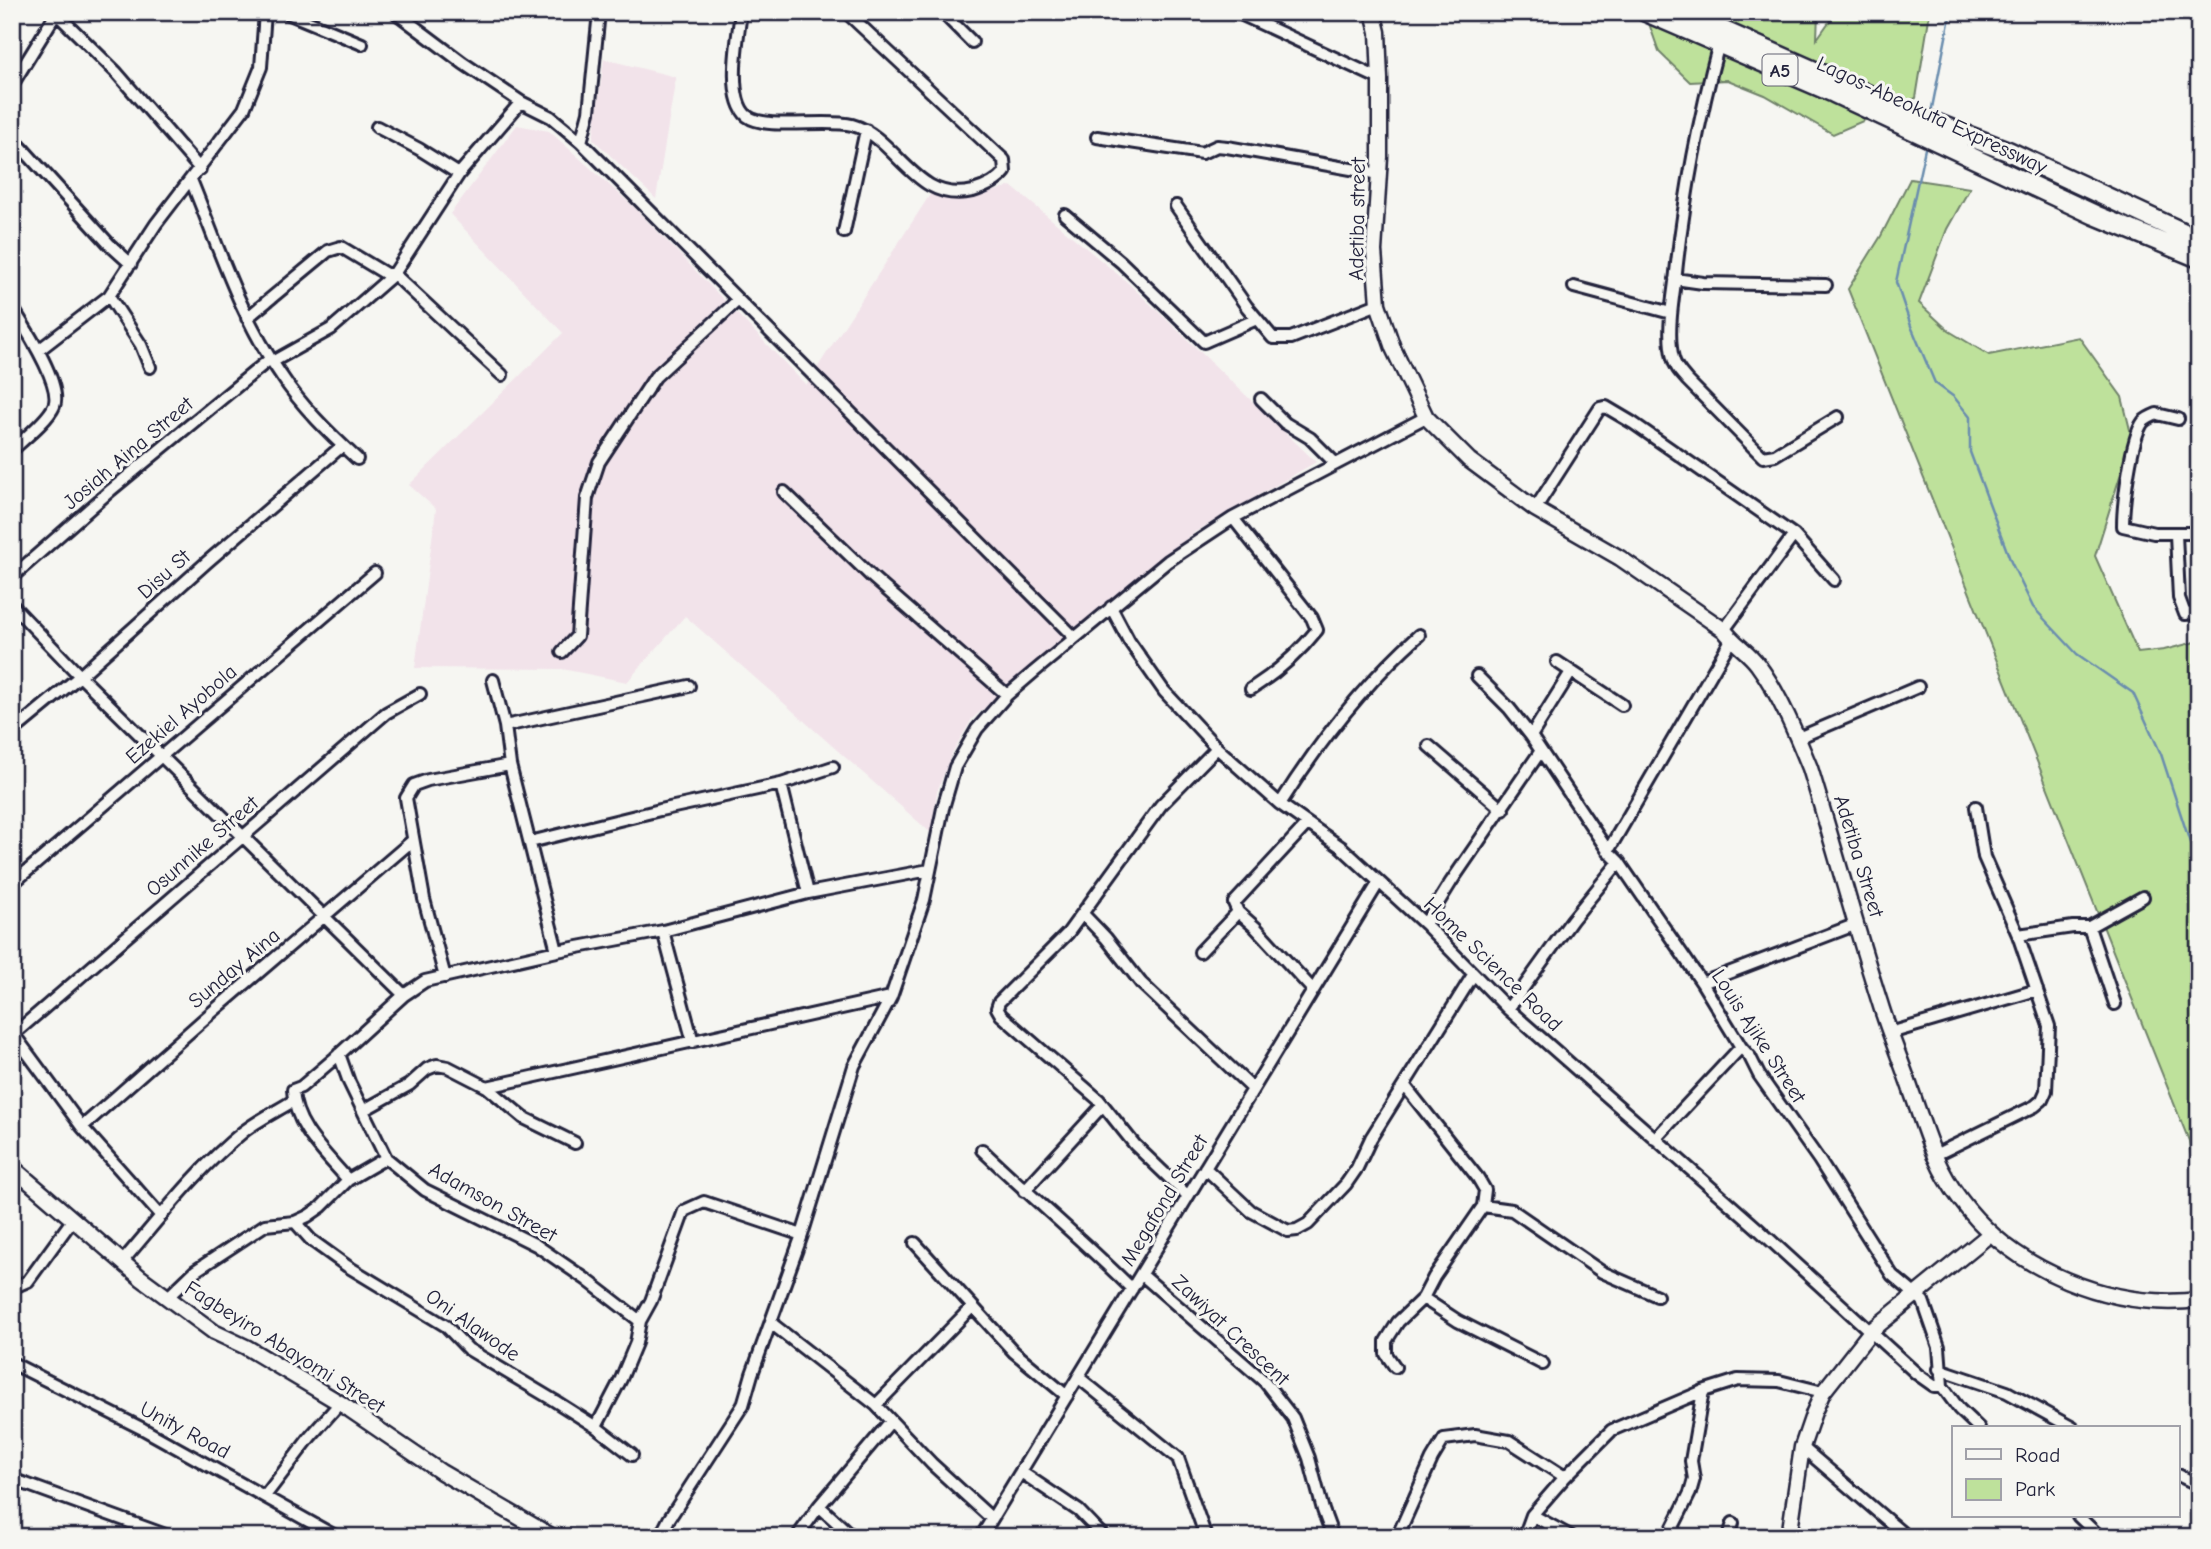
<svg xmlns="http://www.w3.org/2000/svg" width="2211" height="1549" font-family="'Comic Neue',sans-serif">
  <style>
    .built { fill: #f2e3ea }
    .green { fill: #bee19b; stroke: #70826b; stroke-width: 2 }
    .lines { fill: none; stroke-linecap: round; stroke-linejoin: round }
    .stream { stroke: #6a8dae; stroke-width: 2.5 }
    .minor-casing { stroke: #22223b; stroke-width: 16 }
    .tertiary-casing { stroke: #22223b; stroke-width: 19 }
    .trunk-casing { stroke: #22223b; stroke-width: 23 }
    .minor { stroke: #f6f6f2; stroke-width: 10 }
    .tertiary { stroke: #f6f6f2; stroke-width: 14 }
    .trunk { stroke: #f6f6f2; stroke-width: 18 }
    .labels { text-anchor: middle; stroke-width: 6; stroke-linejoin: round; paint-order: stroke }
    .shield { fill: #f6f6f2; stroke: #626272; stroke-width: 2 }
    .shield-label { font-size: 19px; font-weight: bold; fill: #22223b }
    .street-label { font-size: 21px; fill: #22223b; stroke: #f6f6f2 }
  </style>
  <rect width="100%" height="100%" fill="#f6f6f2"/>
  <filter id="ink" filterUnits="userSpaceOnUse"><feTurbulence type="fractalNoise" baseFrequency=".0143" numOctaves="2"/><feDisplacementMap in="SourceGraphic" scale="14" xChannelSelector="R" yChannelSelector="G"/><feConvolveMatrix kernelMatrix="1 2 1 2 8 2 1 2 1" color-interpolation-filters="sRGB"/></filter>
  <g filter="url(#ink)">
    <path class="built" d="M604 59 676 77 656 199 593 139Z
      M517 125 549 131 634 207 806 385 933 190 950 199 982 195 1011 186 1127 282 1316 462 1195 532 1055 645 972 719 952 753 937 792 931 833 685 616 627 682 562 669 415 668 436 509 409 485 563 333 450 214Z"/>
    <path class="green" d="M1645 12H1818L1817 39 1836 12H1930L1916 98 1833 134 1765 95 1728 80 1690 82 1659 52Z
      M1910 179 1970 188 1947 229 1919 303 1949 331 1989 355 2079 337 2122 397 2132 438 2095 556 2138 653 2164 650 2199 641V1161L2192 1163 2189 1141 1848 289 1881 236Z"/>
    <g class="lines">
      <path class="stream" d="M1931 113 1951 12
        M1926 144 1896 282 1911 326 1935 383 1954 397 1970 417V452L2011 562 2033 607 2077 654 2133 693 2161 754 2199 870"/>
      <defs>
        <path id="minor" d="M285 12 362 44
          M395 12 463 63 521 102 551 117 581 142 1075 638
          M741 12C738 37 726 98 747 116 766 131 826 118 852 125 897 137 915 205 973 191 986 187 997 182 1005 172L1004 160 846 12
          M942 12 972 42
          M1236 12 1380 79
          M56 13 116 72 200 169
          M1719 43C1698 122 1683 201 1675 282 1672 304 1667 337 1673 358 1675 367 1681 373 1687 380L1763 457 1775 455 1838 417
          M12 85 57 12
          M377 127 419 149 459 174
          M12 137 110 245 131 264
          M1097 137 1202 153 1217 146 1227 147 1379 174
          M581 142 589 112 599 12
          M191 180C218 246 240 316 281 375 301 406 330 434 357 459
          M1176 206 1247 307 1273 338H1291L1378 304
          M1065 215 1121 262 1204 342 1257 319
          M844 232 866 130
          M1675 279 1703 283 1826 285
          M1574 287 1671 313
          M109 296 141 345 150 367
          M12 307C24 326 63 385 54 406 48 420 24 439 12 450
          M247 318 328 251 341 247 386 274H394L502 375
          M39 350 109 296 156 224 244 109 261 67 265 12
          M272 362 331 329 394 274 459 174 521 102
          M1261 399 1285 423 1310 438 1336 464
          M2178 419 2157 414C2152 416 2147 418 2143 422 2131 438 2123 504 2123 526L2154 533H2199
          M784 492 871 576 1007 695
          M1535 509 1600 408 1606 407 1633 423 1794 535 1834 580
          M1233 518 1312 618 1317 630C1298 654 1276 673 1251 689
          M2176 534 2179 598 2185 614 2199 613
          M12 577 111 490 270 359
          M12 605 80 676 404 995
          M1111 607 1129 641 1164 691 1217 748 1280 804 1341 847 1425 924 1508 1009 1757 1228 1917 1374 1934 1386H1942
          M1724 630 1794 535
          M562 652 577 636 587 498 599 462 655 377 737 301
          M1557 662 1622 705
          M1477 676 1509 708 1531 736 1608 851 1619 862 1702 983 1741 1047 1750 1057 1759 1075 1819 1160 1892 1275 1923 1301 1939 1347 1942 1386 1959 1409 1979 1428
          M493 680 505 726 510 765 557 951
          M505 726 689 686
          M12 732 80 676 207 562 342 446
          M1531 736 1571 672
          M1798 738 1918 687
          M1429 746 1503 810
          M781 784 808 893
          M1280 804C1319 742 1364 684 1419 635
          M1307 824 1234 903 1238 912 1255 927 1313 990
          M530 842 660 810 781 784 833 767
          M1608 851 1731 640
          M12 884 375 573
          M1083 914 1106 938 1141 983 1253 1089
          M1425 924 1451 882 1540 752
          M2089 927 2115 1004
          M663 931 693 1042
          M2018 935 2073 927H2089L2143 897
          M1200 952 1238 912
          M445 977 424 899 406 798 414 785 428 780 510 765
          M1702 983 1857 924
          M1508 1009 1572 920 1619 862
          M12 1032 82 1127 161 1216
          M1890 1033 2037 990
          M14 1034 386 713 420 694
          M339 1054 349 1082 386 1158 425 1190 536 1245 587 1280 640 1321
          M487 1087 891 997
          M364 1110 409 1085 427 1069 437 1065 448 1067 487 1087 524 1118 575 1143
          M82 1127 203 1020 412 841
          M1655 1139 1741 1047
          M982 1150C1031 1197 1084 1241 1132 1289
          M1933 1156 2035 1106 2042 1100 2046 1091 2049 1026 2018 935 1984 857 1976 807
          M1205 1168 1251 1211 1288 1231 1297 1230 1308 1224 1346 1184 1357 1168 1371 1138 1473 975
          M348 1180C326 1154 294 1126 293 1090L301 1087 335 1058 404 995 425 981 557 951 663 931 808 893 929 870
          M1024 1191 1103 1105
          M1188 1196 1135 1145 1099 1100 1001 1015 997 1008 999 1002 1068 933 1161 805 1217 748
          M1483 1206 1512 1210 1602 1272 1657 1296
          M295 1222 311 1240 347 1266 446 1326 468 1349 555 1401 596 1427 632 1455
          M915 1243 1014 1352 1067 1396
          M122 1262C160 1218 197 1169 243 1132 258 1120 277 1111 293 1101
          M1141 1274 1265 1382 1293 1418 1309 1458 1323 1510 1333 1537
          M12 1288 28 1281 73 1219
          M167 1298 195 1271 265 1225 295 1222 308 1216 321 1207 348 1180 386 1158
          M1423 1298 1458 1321 1543 1364
          M771 1323 876 1405 932 1464 991 1518
          M12 1363 143 1429 337 1537
          M1395 1367 1386 1354V1341L1398 1322 1423 1298 1434 1277 1483 1206 1485 1190 1478 1178 1405 1086
          M1939 1369 2007 1392 2073 1428
          M1078 1377 1178 1458 1206 1537
          M876 1405 972 1307
          M596 1427 621 1379 636 1343 640 1321 651 1301 684 1211 704 1202 802 1235
          M1802 1447 1907 1537
          M1021 1472 1079 1511 1104 1537
          M2178 1475 2199 1485
          M12 1479 171 1537
          M265 1496 310 1437 340 1403
          M819 1506 853 1537
          M1532 1515 1572 1537
          M2078 1516 2100 1537
          M660 1537 669 1519 743 1405 752 1374 802 1235 854 1066 891 997 924 900 943 808 955 767 977 729 1007 695 1035 671 1168 561 1233 518 1426 417
          M797 1537 819 1506 891 1421
          M981 1537 1379 882
          M1397 1537 1432 1459 1444 1439 1475 1435 1509 1441 1565 1477
          M1524 1537 1532 1515 1565 1477 1612 1430 1703 1391 1738 1380 1779 1381 1823 1392
          M1668 1537 1690 1493 1694 1479 1691 1461 1703 1391
          M1729 1537 1733 1523"/>
        <path id="tertiary" d="M1373 12 1378 32 1380 79V157L1374 251 1378 304 1393 348 1426 417 1469 460 1535 509 1620 558 1724 630C1734 644 1748 651 1758 665 1779 693 1797 736 1810 768 1834 846 1855 925 1880 1003 1889 1033 1902 1063 1912 1093 1926 1132 1934 1165 1960 1199 2013 1271 2111 1310 2199 1300
          M12 1167 141 1278 214 1332 246 1347 340 1403 441 1472 553 1537
          M1789 1537 1802 1447 1814 1412 1823 1392 1871 1331 1990 1234"/>
        <path id="trunk" d="M1646 12 1834 93 2095 215 2199 258
          M1681 12 1914 115 2008 151 2199 240"/>
      </defs>
      <use href="#minor" class="minor-casing"/>
      <use href="#tertiary" class="tertiary-casing"/>
      <use href="#trunk" class="trunk-casing"/>
      <use href="#minor" class="minor"/>
      <use href="#tertiary" class="tertiary"/>
      <use href="#trunk" class="trunk"/>
    </g>
  </g>
  <g class="labels">
    <rect class="shield" x="1762.5" y="54.5" width="35" height="31" rx="5"/>
    <g class="shield-label">
      <text x="1780" y="77">A5</text>
    </g>
    <g class="street-label">
      <text transform="translate(1932 115) rotate(25)" y="7">Lagos-Abeokuta Expressway</text>
      <text transform="translate(1357 219) rotate(-89)" y="7">Adetiba street</text>
      <text transform="translate(128 453) rotate(-40)" y="7">Josiah Aina Street</text>
      <text transform="translate(164 574) rotate(-42)" y="7">Disu St</text>
      <text transform="translate(181 714) rotate(-41)" y="7">Ezekiel Ayobola</text>
      <text transform="translate(202 846) rotate(-41)" y="7">Osunnike Street</text>
      <text transform="translate(1859 856) rotate(73)" y="7">Adetiba Street</text>
      <text transform="translate(1493 964) rotate(44)" y="7">Home Science Road</text>
      <text transform="translate(234 968) rotate(-40)" y="7">Sunday Aina</text>
      <text transform="translate(1759 1036) rotate(57)" y="7">Louis Ajike Street</text>
      <text transform="translate(1164 1200) rotate(-59)" y="7">Megafond Street</text>
      <text transform="translate(493 1202) rotate(29)" y="7">Adamson Street</text>
      <text transform="translate(473 1325) rotate(35)" y="7">Oni Alawode</text>
      <text transform="translate(1231 1330) rotate(43)" y="7">Zawiyat Crescent</text>
      <text transform="translate(285 1347) rotate(32)" y="7">Fagbeyiro Abayomi Street</text>
      <text transform="translate(185 1430) rotate(28)" y="7">Unity Road</text>
    </g>
  </g>
  <rect width="2211" height="1549" fill="none" stroke="#f6f6f2" stroke-width="42"/>
  <rect x="21" y="21" width="2169" height="1507" fill="none" stroke="#22223b" stroke-width="2.5" filter="url(#ink)"/>
  <rect x="1952" y="1426" width="228" height="91" fill="#f6f6f2" stroke="#a1a1a9" stroke-width="2"/>
  <rect x="1966" y="1449" width="35" height="10" fill="#f6f6f2" stroke="#a1a1a9" stroke-width="2"/>
  <text x="2015" y="1462" font-size="21" fill="#22223b">Road</text>
  <rect x="1966" y="1479" width="35" height="21" fill="#bee19b" stroke="#a1a1a9" stroke-width="2"/>
  <text x="2015" y="1496" font-size="21" fill="#22223b">Park</text>
</svg>
